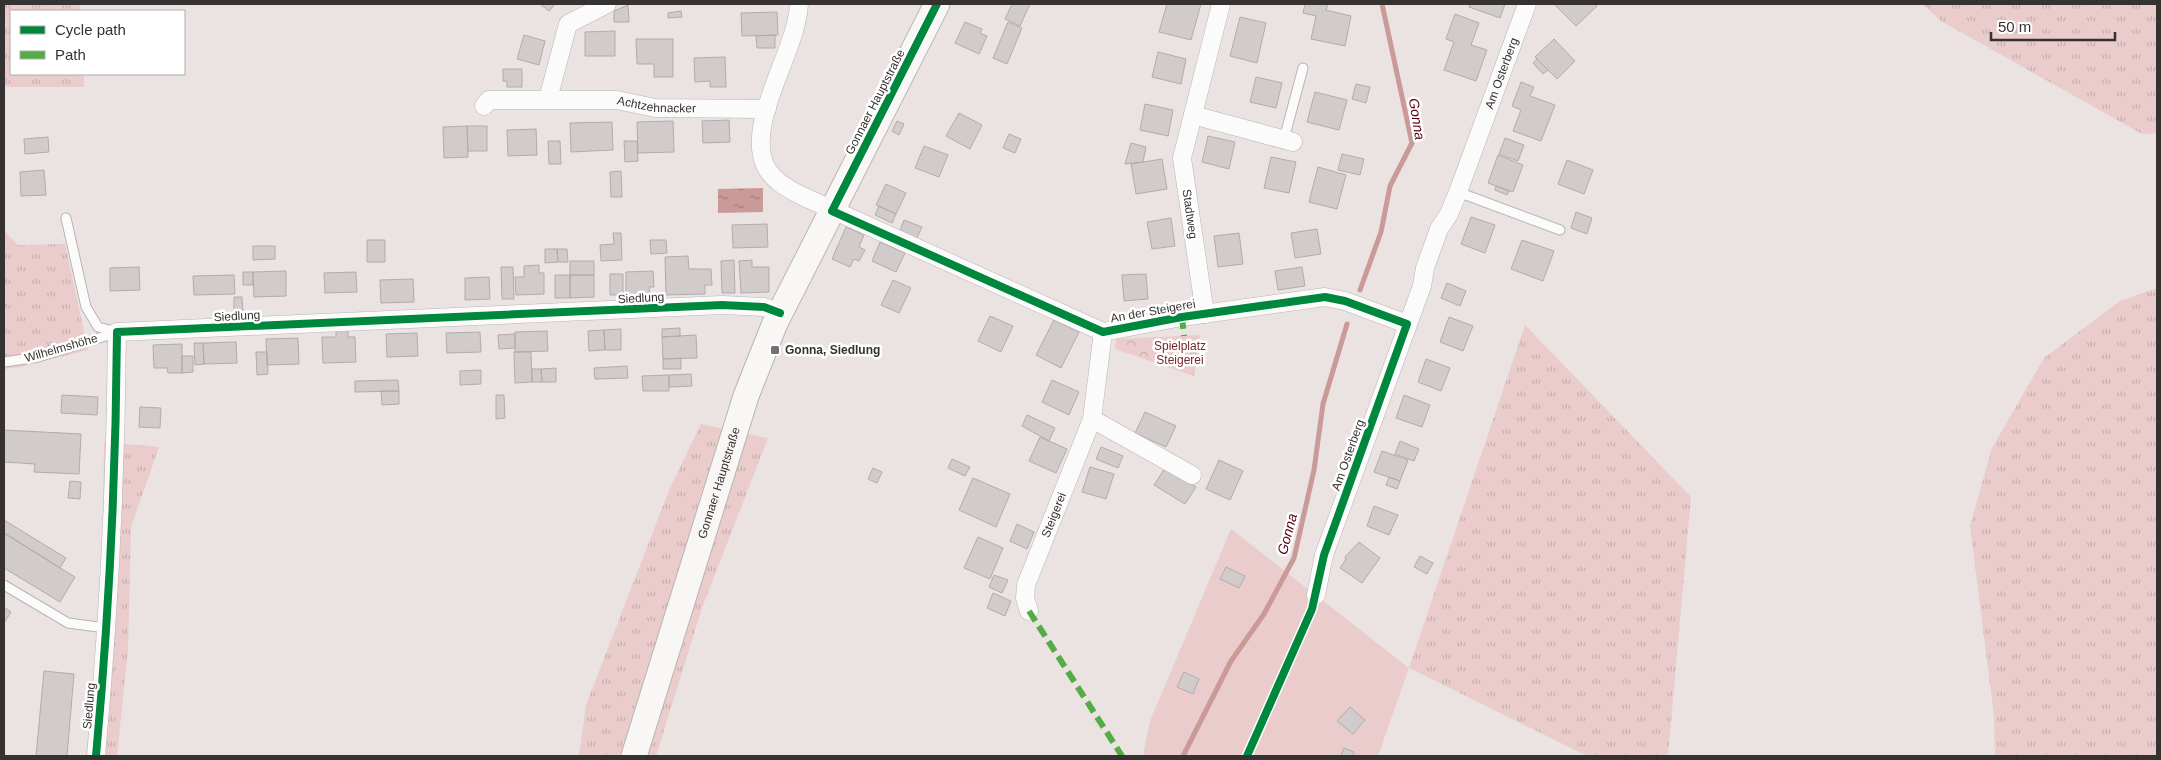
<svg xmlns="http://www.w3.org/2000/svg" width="2161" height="760" font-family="Arial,sans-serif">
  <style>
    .grass { fill: url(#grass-tufts) }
    .forest { fill: url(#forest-crowns) }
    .garden { fill: #e9cccb }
    .water { fill: url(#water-ripples) }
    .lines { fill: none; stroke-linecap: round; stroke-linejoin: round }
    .stream { stroke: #ca9a98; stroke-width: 5 }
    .building { fill: #d1cbcb; stroke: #b1acab }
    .service-casing { stroke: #b9b4b3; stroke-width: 11 }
    .minor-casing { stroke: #b9b4b3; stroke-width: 19 }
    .secondary-casing { stroke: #b9b4b3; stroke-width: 27 }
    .service { stroke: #fcfbfb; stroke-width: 9 }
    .minor { stroke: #fcfbfb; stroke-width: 18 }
    .secondary { stroke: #f9f7f6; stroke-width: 25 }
    .quiet { stroke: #55ac45; stroke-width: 6; stroke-dasharray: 12 6; stroke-linecap: butt }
    .cycleway-casing { stroke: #fff; stroke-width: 11 }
    .cycleway { stroke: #00873e; stroke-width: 8 }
    .poi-dot { fill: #767070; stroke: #fff; stroke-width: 2 }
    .labels { text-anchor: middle; stroke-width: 5; stroke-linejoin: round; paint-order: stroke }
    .street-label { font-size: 12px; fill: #373232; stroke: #fff }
    .park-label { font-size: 12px; fill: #78252b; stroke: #fff }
    .poi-label { font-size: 12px; font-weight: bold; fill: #373232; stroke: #fff; text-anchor: start }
    .water-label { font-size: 14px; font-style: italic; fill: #580111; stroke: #fff }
  </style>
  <defs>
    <pattern id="grass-tufts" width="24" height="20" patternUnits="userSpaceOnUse" patternTransform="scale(1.25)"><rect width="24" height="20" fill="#e9cccb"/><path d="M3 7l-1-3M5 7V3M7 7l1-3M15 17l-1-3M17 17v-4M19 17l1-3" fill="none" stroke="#c8b0af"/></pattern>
    <pattern id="forest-crowns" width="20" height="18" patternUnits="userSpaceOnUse" patternTransform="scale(1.25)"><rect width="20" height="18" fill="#e9cccb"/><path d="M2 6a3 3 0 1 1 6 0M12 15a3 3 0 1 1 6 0" fill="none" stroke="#c8b0af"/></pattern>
    <pattern id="water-ripples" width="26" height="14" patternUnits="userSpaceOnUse" patternTransform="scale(1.25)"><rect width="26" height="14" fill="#ca9a98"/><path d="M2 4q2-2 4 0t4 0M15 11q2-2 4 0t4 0" fill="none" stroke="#a57e7d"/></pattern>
  </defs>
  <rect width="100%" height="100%" fill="#eae3e2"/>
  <path class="grass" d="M4 4H80V11H11V74H84V87H4Z
    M1923 4H2157V133L2142 134 1941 21Z
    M4 231 18 245 65 244 88 350 20 367 4 369Z
    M2157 288V756H1995L1994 716 1970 526 1992 448 2044 358 2120 301Z
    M1525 325 1691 497 1668 756H1587L1409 668Z
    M701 424 768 438 702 608 656 756H579L586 705 670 488Z
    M104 442 159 447 131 527 128 650 117 756H86L102 599Z"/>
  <path class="forest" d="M1200 335 1194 376 1115 349 1116 339Z"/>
  <path class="garden" d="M1231 529 1409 668 1378 756H1143L1150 721Z"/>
  <path class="water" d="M763 188V212L718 213V189Z"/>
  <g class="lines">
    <path class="stream" d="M1360 290 1381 232 1390 186 1412 143 1382 4
      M1183 756 1231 661 1264 614 1294 558 1314 470 1323 404 1347 324"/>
  </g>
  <path class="building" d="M540 4H555L549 11Z
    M1012 4H1030L1020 26 1005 19Z
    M1167 4H1201L1191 40 1159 32Z
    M1305 4H1328L1326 10 1351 16 1345 46 1311 39 1316 16 1303 13Z
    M1470 4H1505L1500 18 1469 7Z
    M1554 4H1595L1597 6 1576 26Z
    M628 5 629 22H614V11Z
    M681 11 682 17 668 18V13Z
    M777 12 778 35 742 36 741 13Z
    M1455 14 1479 23 1471 45 1487 50 1476 81 1444 70 1454 42 1446 39Z
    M1240 17 1266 23 1257 63 1230 56Z
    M965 22 982 29 980 33 987 36 979 54 955 43Z
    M1008 22 1022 28 1007 64 993 58Z
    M615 31V56H585V32Z
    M524 35 545 41 539 65 517 59Z
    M775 35V48H757L756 36Z
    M636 39H673V77H654V64H637Z
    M1554 39 1575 61 1557 79 1535 57Z
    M1158 52 1186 59 1181 84 1152 77Z
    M725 57 726 87H710V81L695 82 694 58Z
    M1537 59 1548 70 1543 74 1533 63Z
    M503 69H522V87H507V81H503Z
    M1256 77 1282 83 1276 108 1250 102Z
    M1521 82 1534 87 1530 96 1555 105 1541 141 1513 131 1521 110 1512 106Z
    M1356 84 1370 87 1366 103 1352 99Z
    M1315 92 1347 100 1339 130 1307 122Z
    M1145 104 1173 110 1168 136 1140 130Z
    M959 113 982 125 970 149 946 136Z
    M729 120 730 142 703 143 702 121Z
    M673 121 674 152 638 153 637 122Z
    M897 121 904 124 899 135 892 131Z
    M612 122 613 150 571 152 570 123Z
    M467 126H487V151H468Z
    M467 126 468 157 444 158 443 127Z
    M536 129 537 155 508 156 507 130Z
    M1009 134 1021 139 1015 153 1003 148Z
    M1208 136 1235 142 1229 169 1202 162Z
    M48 137 49 152 25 154 24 139Z
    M1505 138 1524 145 1518 161 1499 154Z
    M548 141H560L561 164H549Z
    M624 141H637L638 161 625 162Z
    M1131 143 1146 147 1143 162 1125 164Z
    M924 146 948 155 939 177 915 168Z
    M1342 154 1364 159 1360 175 1338 170Z
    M1498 155 1523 165 1513 192 1488 183Z
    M1271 157 1296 162 1289 193 1264 188Z
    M1162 159 1167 189 1136 194 1131 164Z
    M1567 160 1593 170 1584 194 1558 184Z
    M1318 167 1346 175 1337 209 1309 202Z
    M44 170 46 195 21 196 20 172Z
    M621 171 622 197H611L610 172Z
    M886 184 906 193 896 214 876 205Z
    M1496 186 1509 191 1507 195 1495 190Z
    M879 206 896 214 892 223 875 215Z
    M1576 212 1592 218 1587 234 1571 228Z
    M1471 217 1495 225 1485 253 1461 244Z
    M1171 218 1175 246 1152 249 1147 222Z
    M904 220 922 227 916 240 899 233Z
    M767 224 768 247 733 248 732 225Z
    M846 227 864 235 859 247 865 250 859 261 854 259 850 267 832 259Z
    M1317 229 1321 254 1295 258 1291 233Z
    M613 233H621L622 260 601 261 600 245 614 244Z
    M1239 233 1243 264 1218 267 1214 236Z
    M367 240H385V262H367Z
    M650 240H666L667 253 651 254Z
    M1522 240 1554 251 1543 281 1511 269Z
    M880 242 905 253 896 272 872 261Z
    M253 246H275V259L253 260Z
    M545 249H557L558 262 545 263Z
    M557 249H567L568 262H558Z
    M688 256 689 269H711L712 285H705V294L666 295 665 257Z
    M734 260 735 293H722L721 261Z
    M752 260V267H769V292L741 293 739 261Z
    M570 261H594V275H570Z
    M539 265V273H544V294L516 295 515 277H524V266Z
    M139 267 140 290 110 291V268Z
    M501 267H513L514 299H502Z
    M1302 267 1305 286 1278 290 1275 271Z
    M286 271V296L254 297 253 272Z
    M653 271 654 287H649L650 295 626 296V272Z
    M243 272H253V285H243Z
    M356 272 357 292 325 293 324 273Z
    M610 274H623V295H610Z
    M1146 274 1148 299 1124 301 1122 275Z
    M234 275 235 294 194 295 193 276Z
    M555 275H570V298H555Z
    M570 275H594V297L570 298Z
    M489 277 490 299 465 300V278Z
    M413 279 414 302 381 303 380 280Z
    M893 280 911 288 899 313 881 305Z
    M1447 283 1466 291 1460 306 1441 298Z
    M234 297H242L243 312 234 313Z
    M990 316 1013 326 1001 352 978 341Z
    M1449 317 1473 326 1463 351 1440 342Z
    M1054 320 1079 332 1061 368 1036 355Z
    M680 328V336L662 337V329Z
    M621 329V350H605L604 330Z
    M348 330V337H355L356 362 323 363 322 337H336V331Z
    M604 330 605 350 589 351 588 331Z
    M547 331 548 351 515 352V332Z
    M480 332 481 352 447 353 446 333Z
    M417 333 418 356 387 357 386 334Z
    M515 334V348L499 349 498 335Z
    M696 335 697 358 663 359 662 337Z
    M298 338 299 364 267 365 266 339Z
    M236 342 237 363 204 364 203 343Z
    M194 343H203L204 364 195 365Z
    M182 344V373H168L167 368H154L153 345Z
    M256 352H267L268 374 257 375Z
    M514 352H531L532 382 515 383Z
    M182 356H193V372L182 373Z
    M681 358V369H663V359Z
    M1426 359 1450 368 1441 391 1418 382Z
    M627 366 628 378 595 379 594 368Z
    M556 368V382H542L541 369Z
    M532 369H541L542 382H532Z
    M481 370V384L460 385V371Z
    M691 374 692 386 669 387V375Z
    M669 375V391H643L642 376Z
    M398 380 399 391 355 392V381Z
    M1052 380 1079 392 1069 415 1042 402Z
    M381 391H399V404L382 405Z
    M62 395 98 397 97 415 61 413Z
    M496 395H504L505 418 496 419Z
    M1404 395 1430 405 1422 427 1396 418Z
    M140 407 161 408 160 428 139 427Z
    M1145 412 1176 426 1166 447 1135 433Z
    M1027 415 1055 428 1049 441 1022 426Z
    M4 430 81 434 79 474 34 472 35 464 4 462Z
    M1040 437 1067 449 1056 473 1029 461Z
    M1400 441 1419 449 1414 461 1395 454Z
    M1101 447 1123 456 1118 468 1096 459Z
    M1382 451 1408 460 1400 481 1374 472Z
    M952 459 970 467 965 476 948 468Z
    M1219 460 1243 471 1230 500 1206 489Z
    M1090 467 1114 474 1106 499 1082 492Z
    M873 468 882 472 877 483 868 479Z
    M1165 468 1196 487 1185 504 1154 485Z
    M1389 477 1400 481 1397 489 1386 485Z
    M973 478 1010 494 996 527 959 510Z
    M70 481 81 482 80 499 68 498Z
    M1374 506 1398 515 1389 535 1367 526Z
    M4 520 66 558 60 568 4 533Z
    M1017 524 1034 532 1027 549 1010 541Z
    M4 533 75 577 60 602 4 568Z
    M978 537 1003 548 990 579 964 568Z
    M1359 542 1380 558 1362 583 1340 568 1346 559 1345 557Z
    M1420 556 1433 563 1427 574 1414 567Z
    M1226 567 1245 576 1239 588 1220 579Z
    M994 575 1008 580 1002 593 989 587Z
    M993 593 1011 601 1005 616 987 608Z
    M4 607 11 612 4 623Z
    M44 671 74 674 67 756H36Z
    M1184 672 1199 679 1193 694 1177 687Z
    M1350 707 1365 720 1353 734 1337 721Z
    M1344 748 1354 752 1352 756H1341Z"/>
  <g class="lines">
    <defs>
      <path id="service" d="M1284 139 1303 68
        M1458 192 1560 230
        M66 218 86 307 98 327 117 332
        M4 362 38 357 115 333
        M4 585 68 623 106 628"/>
      <g id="minor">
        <path d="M799 4C797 52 744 123 766 167 773 181 789 189 802 196L1103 332 1182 317 1325 297 1345 301 1407 324"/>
        <path d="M548 99 568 24 607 4"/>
        <path id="s1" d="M484 106 489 100H617L655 108 767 109"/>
        <path d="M1193 115 1293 142"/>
        <path d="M1205 314 1182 158 1221 4"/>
        <path d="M1092 419 1192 475"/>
        <path id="s2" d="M1316 595 1324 555 1422 286 1425 268 1439 229 1449 214 1458 192 1527 4"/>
        <path id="s3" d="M1029 611 1025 598 1026 585 1092 419 1103 332"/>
        <path d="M96 756C109 615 116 474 117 332L722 305 764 307 780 313"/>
      </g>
      <g id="secondary">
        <path id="s4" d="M634 756 746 396 775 323 937 4"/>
      </g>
    </defs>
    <use href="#service" class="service-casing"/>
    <use href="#minor" class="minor-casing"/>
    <use href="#secondary" class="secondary-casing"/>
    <use href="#service" class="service"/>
    <use href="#minor" class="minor"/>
    <use href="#secondary" class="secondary"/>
    <path class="quiet" d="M1182 317 1184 336
      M1029 611 1122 756"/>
    <defs>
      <path id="cycleway" d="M937 4 832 211 1103 332 1182 317 1325 297 1345 301 1407 324 1324 555 1312 609 1247 756
        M96 756C109 615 116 474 117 332L722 305 764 307 780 313"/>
    </defs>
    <use href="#cycleway" class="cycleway-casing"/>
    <use href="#cycleway" class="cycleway"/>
  </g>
  <rect class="poi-dot" x="770" y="345" width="10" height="10" rx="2.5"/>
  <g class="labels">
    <g class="street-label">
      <text dy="4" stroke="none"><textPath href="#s2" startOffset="555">Am Osterberg</textPath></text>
      <text transform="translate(875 102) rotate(-63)" y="4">Gonnaer Hauptstraße</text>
      <text dy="4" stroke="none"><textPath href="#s1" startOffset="176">Achtzehnacker</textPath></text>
      <text transform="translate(1190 214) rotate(82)" y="4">Stadtweg</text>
      <text transform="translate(641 298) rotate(-3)" y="4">Siedlung</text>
      <text transform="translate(1153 311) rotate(-10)" y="4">An der Steigerei</text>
      <text transform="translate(237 316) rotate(-3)" y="4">Siedlung</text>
      <text transform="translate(61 348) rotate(-16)" y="4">Wilhelmshöhe</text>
      <text transform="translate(1348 455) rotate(-70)" y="4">Am Osterberg</text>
      <text dy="4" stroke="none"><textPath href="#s4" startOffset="286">Gonnaer Hauptstraße</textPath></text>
      <text dy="4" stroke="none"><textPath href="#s3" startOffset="102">Steigerei</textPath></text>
      <text transform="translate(89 706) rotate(-85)" y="4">Siedlung</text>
    </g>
    <g class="park-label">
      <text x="1180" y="350">Spielplatz<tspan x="1180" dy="14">Steigerei</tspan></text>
    </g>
    <g class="poi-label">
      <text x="785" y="354">Gonna, Siedlung</text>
    </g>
    <g class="water-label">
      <text transform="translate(1417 119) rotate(81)" y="5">Gonna</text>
      <text transform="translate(1287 534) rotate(-75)" y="5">Gonna</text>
    </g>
  </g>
  <rect width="2161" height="760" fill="none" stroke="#373232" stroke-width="10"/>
  <rect x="10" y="10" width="175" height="65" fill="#ffffff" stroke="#afadad"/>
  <rect x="20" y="26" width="25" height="8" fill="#00873e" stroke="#afadad"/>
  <text x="55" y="35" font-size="15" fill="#373232">Cycle path</text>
  <rect x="20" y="51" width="25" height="8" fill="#55ac45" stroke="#afadad"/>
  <text x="55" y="60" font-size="15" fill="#373232">Path</text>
  <path d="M1991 32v8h124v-8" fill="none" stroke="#373232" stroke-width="2.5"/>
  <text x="1998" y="32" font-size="15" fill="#373232" stroke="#ffffff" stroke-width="4" paint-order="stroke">50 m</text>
</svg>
